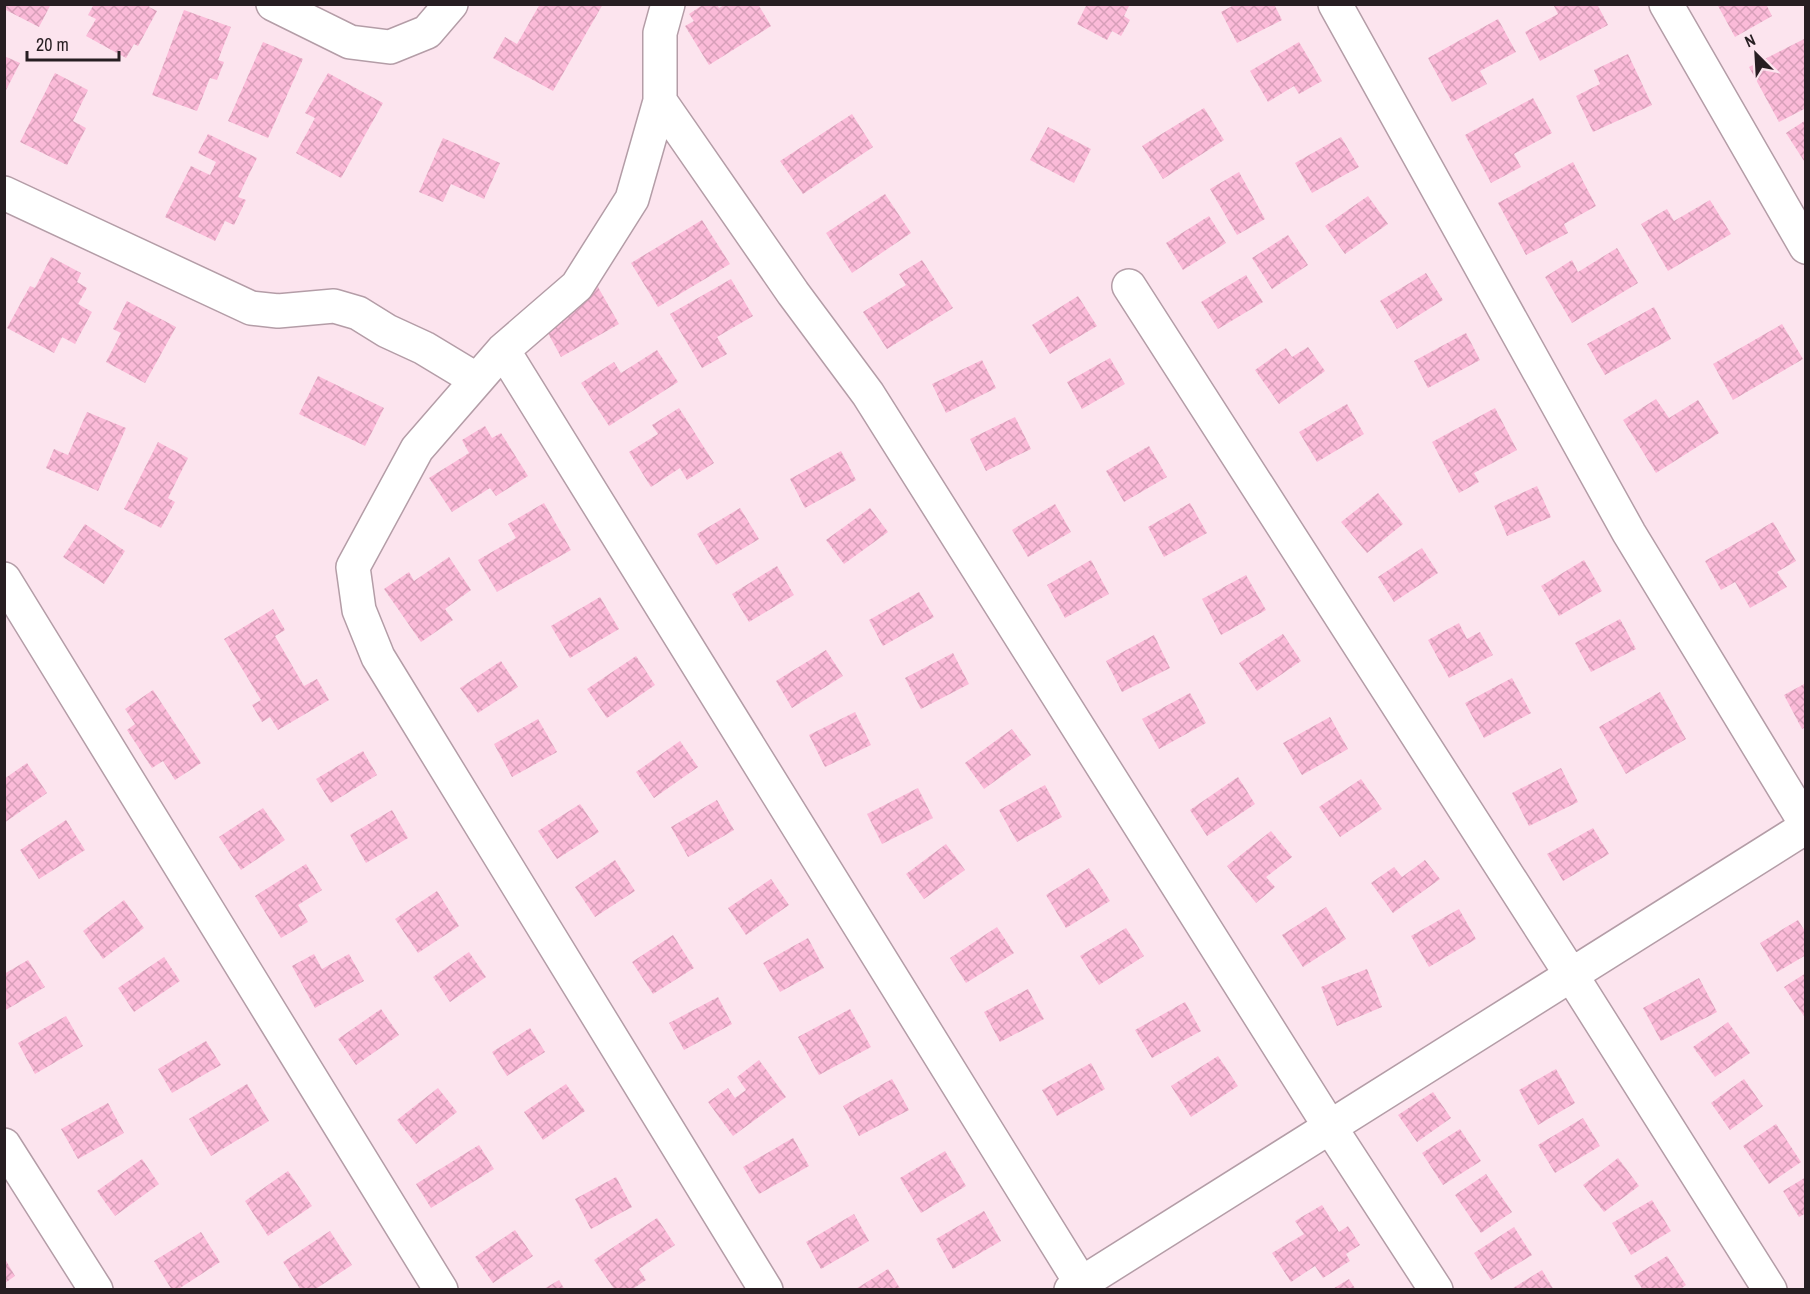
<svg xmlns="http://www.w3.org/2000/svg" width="1810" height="1294" font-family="'Archivo Narrow',sans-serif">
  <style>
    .building { fill: url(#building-cross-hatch) }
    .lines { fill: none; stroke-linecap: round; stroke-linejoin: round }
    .minor-casing { stroke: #b49da7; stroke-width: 36 }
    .minor { stroke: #fff; stroke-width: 33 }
  </style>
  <defs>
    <pattern id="building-cross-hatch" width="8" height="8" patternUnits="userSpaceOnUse" patternTransform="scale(1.5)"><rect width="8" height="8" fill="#fbbad8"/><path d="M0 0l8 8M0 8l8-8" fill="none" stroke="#d79fb9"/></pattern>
  </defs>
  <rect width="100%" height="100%" fill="#fce4ee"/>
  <path class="building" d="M4 4H51L39 27 4 9Z
    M94 4H151L149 7 157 11 138 46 134 44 126 58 86 36 96 19 88 15Z
    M540 4H603L553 91 493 58 505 37 517 44Z
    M704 4H717L719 8 726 4H758L771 26 709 65 685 26 694 21 689 14Z
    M1087 4H1130L1124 16 1130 20 1121 36 1112 31 1107 40 1077 24Z
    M1236 4H1274L1282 20 1237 43 1221 12Z
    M1553 4H1597L1608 25 1540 61 1525 32 1558 14Z
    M1717 4H1766L1772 16 1735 37Z
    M184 10 231 27 218 60 224 62 217 80 210 78 197 111 152 95Z
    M1498 19 1516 52 1480 71 1487 84 1452 102 1428 58Z
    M1806 38V108L1779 122 1749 67Z
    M263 42 303 59 268 138 228 121Z
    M1299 42 1322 81 1299 94 1294 86 1268 102 1250 71Z
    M1628 54 1652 105 1593 132 1576 96 1600 84 1594 70Z
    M4 56 20 63 4 94Z
    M55 73 88 90 73 121 86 128 67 165 20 142Z
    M328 73 383 103 341 178 296 153 315 118 305 113Z
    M1533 98 1552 133 1514 154 1521 167 1491 183 1465 135Z
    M1204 108 1224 140 1163 179 1142 146Z
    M852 114 873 147 803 194 780 161Z
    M1806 120V164L1786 133Z
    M1048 127 1091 149 1074 183 1030 160Z
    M208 134 257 158 238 197 246 200 234 225 225 221 215 241 165 217 191 166 210 175 216 162 198 153Z
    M1341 137 1359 167 1312 193 1295 163Z
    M443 138 500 163 484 199 451 184 443 202 419 192Z
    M1573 162 1596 206 1564 224 1568 233 1526 255 1498 203Z
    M1239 172 1265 219 1237 235 1210 189Z
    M885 194 911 233 852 273 826 233Z
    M1368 196 1388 224 1345 254 1325 226Z
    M1710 200 1731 234 1668 271 1641 224 1667 209 1674 221Z
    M1209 216 1226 243 1183 270 1166 243Z
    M702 220 730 264 658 307 631 263Z
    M1288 235 1308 265 1272 289 1252 258Z
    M1617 248 1638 283 1572 323 1545 277 1572 260 1578 272Z
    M51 257 81 273 77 282 87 288 78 304 92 312 75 344 62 337 54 353 7 328 30 286 35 288Z
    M922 260 953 308 887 349 863 312 906 285 899 274Z
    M1426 273 1443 300 1397 329 1380 301Z
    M1246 275 1263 302 1218 329 1201 302Z
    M731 279 753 316 717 337 727 354 702 368 670 314Z
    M594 280 619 324 561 357 544 326Z
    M1078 296 1097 326 1050 354 1032 325Z
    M127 301 176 327 145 383 106 362 121 333 113 329Z
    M1654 307 1671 339 1605 375 1587 344Z
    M1782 324 1803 359 1733 400 1713 364Z
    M1466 333 1480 360 1428 388 1414 361Z
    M1308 347 1325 371 1279 404 1255 370 1286 348 1292 357Z
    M657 350 678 382 609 426 581 383 614 362 621 373Z
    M1110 358 1125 384 1082 409 1067 382Z
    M982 360 996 388 946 413 932 384Z
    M318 376 384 408 365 446 299 414Z
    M1656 399 1669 418 1698 400 1719 433 1656 473 1623 420Z
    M1347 404 1364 434 1317 462 1299 432Z
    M679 408 714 463 687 480 680 468 651 487 629 452 658 434 652 425Z
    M1495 408 1517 450 1474 473 1479 482 1459 493 1432 442Z
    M87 412 126 428 98 491 46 468 54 449 68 455Z
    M1015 417 1031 449 986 471 970 439Z
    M485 426 492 438 501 433 528 476 496 496 490 488 452 512 429 478 469 453 462 440Z
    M158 442 188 458 168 498 175 502 161 528 124 509Z
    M1149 446 1167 477 1124 502 1106 471Z
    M841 451 856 480 805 508 790 479Z
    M1537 486 1551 517 1507 536 1494 506Z
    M1378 493 1403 524 1367 553 1341 522Z
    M544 503 571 550 497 592 478 560 516 538 508 524Z
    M1190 503 1207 533 1164 557 1148 527Z
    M1055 504 1071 532 1028 557 1012 530Z
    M740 508 759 539 716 565 697 534Z
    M870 508 888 532 844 564 826 540Z
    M1773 522 1796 561 1777 572 1787 587 1750 608 1735 582 1721 590 1705 561Z
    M85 524 125 551 104 584 63 557Z
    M1422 548 1438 573 1394 602 1378 577Z
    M449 557 471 590 445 609 453 620 421 642 384 589 409 572 414 581Z
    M1091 560 1109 594 1065 618 1047 585Z
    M1584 560 1602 591 1559 616 1541 586Z
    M777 566 794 595 749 622 732 594Z
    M1246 575 1266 610 1221 635 1202 599Z
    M919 592 934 617 883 646 869 620Z
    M600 597 619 629 570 658 551 626Z
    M273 609 285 630 275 636 304 686 317 679 329 700 278 730 270 717 262 722 252 705 261 700 224 639Z
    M1620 619 1636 649 1591 672 1575 643Z
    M1459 623 1467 639 1480 632 1493 655 1449 678 1428 640Z
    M1283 634 1301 661 1257 691 1239 663Z
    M1154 635 1170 668 1122 692 1106 661Z
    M826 650 843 676 792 708 776 681Z
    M953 653 969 684 921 709 905 678Z
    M636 656 655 685 607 718 587 689Z
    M501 661 518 687 478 713 460 688Z
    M1512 678 1531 713 1484 738 1465 703Z
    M1806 683V727L1802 729 1784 695Z
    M153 690 201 763 175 780 163 761 152 768 127 730 135 724 125 709Z
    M1660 692 1686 739 1626 774 1599 727Z
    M1190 693 1206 723 1159 749 1142 719Z
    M855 712 871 745 825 767 809 735Z
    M1330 717 1348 749 1302 775 1283 743Z
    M538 719 557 752 512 777 494 744Z
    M1012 729 1031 755 984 789 965 763Z
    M680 741 698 767 654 798 636 772Z
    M363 751 377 775 331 803 316 779Z
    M27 763 47 793 4 823V779Z
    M1561 768 1578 802 1529 826 1512 793Z
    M1238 777 1255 804 1207 836 1190 810Z
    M1361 779 1382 809 1340 837 1319 807Z
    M1045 785 1062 817 1017 842 999 810Z
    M918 788 933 818 882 844 867 814Z
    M717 800 734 830 688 857 671 827Z
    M580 804 599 832 557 859 538 831Z
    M263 808 285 840 241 870 219 837Z
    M392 810 408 838 366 863 350 835Z
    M66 820 85 850 39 879 20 850Z
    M1593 828 1609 854 1563 881 1547 854Z
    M1271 831 1292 857 1266 877 1275 887 1256 903 1227 866Z
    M946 844 965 870 924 899 906 874Z
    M615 860 635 891 595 917 575 887Z
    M1425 860 1440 879 1393 913 1371 883 1394 867 1402 877Z
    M306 864 322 890 298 905 308 922 281 938 255 896Z
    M1089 868 1110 901 1066 928 1046 895Z
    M771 879 789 905 746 935 728 908Z
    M437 891 459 926 418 953 395 919Z
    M124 900 144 928 103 959 83 931Z
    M1326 907 1346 939 1303 967 1282 935Z
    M1459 909 1476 939 1429 967 1411 936Z
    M1798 920 1806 933V955L1777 972 1760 943Z
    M997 927 1014 953 966 983 950 958Z
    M1126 928 1144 956 1099 985 1080 956Z
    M673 935 694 968 653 994 632 962Z
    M808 938 824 968 780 992 763 963Z
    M469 952 486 977 450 1002 433 977Z
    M314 954 322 969 349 954 364 981 315 1008 292 966Z
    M164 957 180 981 134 1012 118 988Z
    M28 960 45 987 4 1011V974Z
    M1367 969 1382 1007 1337 1026 1321 987Z
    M1806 973V1019L1784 987Z
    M1699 978 1717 1012 1661 1041 1643 1008Z
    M1028 989 1044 1019 1000 1042 984 1012Z
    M718 997 732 1024 684 1050 669 1023Z
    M1185 1002 1201 1031 1152 1058 1135 1030Z
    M381 1009 399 1035 356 1065 338 1039Z
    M850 1009 871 1047 819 1075 798 1037Z
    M66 1016 83 1046 35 1074 18 1043Z
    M1728 1022 1750 1053 1715 1077 1693 1047Z
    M530 1028 545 1052 507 1076 492 1052Z
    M206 1041 221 1065 172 1093 158 1069Z
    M1218 1056 1238 1086 1191 1117 1171 1086Z
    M759 1060 786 1097 733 1136 708 1102 728 1088 735 1098 746 1090 737 1077Z
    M1091 1063 1105 1089 1057 1116 1042 1090Z
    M1556 1069 1575 1103 1538 1125 1519 1090Z
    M892 1079 909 1110 859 1136 843 1106Z
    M1744 1079 1763 1106 1730 1130 1711 1103Z
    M247 1084 269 1121 211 1156 189 1119Z
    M566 1084 585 1111 543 1140 524 1112Z
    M438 1088 457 1112 416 1144 397 1120Z
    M1433 1092 1451 1118 1417 1142 1398 1115Z
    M108 1103 124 1133 78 1159 61 1129Z
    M1583 1118 1600 1146 1555 1173 1538 1145Z
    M1776 1124 1801 1162 1769 1184 1743 1146Z
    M1460 1129 1481 1161 1443 1185 1422 1153Z
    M793 1138 809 1166 759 1194 743 1167Z
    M479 1145 494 1169 431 1208 416 1184Z
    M945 1151 966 1186 921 1213 900 1178Z
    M1618 1158 1639 1186 1604 1212 1583 1185Z
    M142 1159 159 1184 115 1216 97 1191Z
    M288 1171 312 1206 268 1236 245 1201Z
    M1486 1174 1512 1212 1481 1233 1455 1195Z
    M616 1177 632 1207 591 1229 575 1199Z
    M1806 1177V1213L1799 1217 1783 1191Z
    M1652 1200 1671 1231 1631 1255 1612 1223Z
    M1322 1205 1339 1232 1348 1226 1360 1245 1346 1254 1350 1261 1323 1278 1315 1266 1291 1282 1272 1253 1304 1234 1295 1221Z
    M984 1211 1001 1241 953 1269 936 1239Z
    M854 1214 869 1241 821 1269 806 1242Z
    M657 1218 675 1245 639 1269 646 1280 631 1290H615L594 1260Z
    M1514 1227 1532 1255 1491 1280 1474 1253Z
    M515 1230 533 1256 493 1283 475 1257Z
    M330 1231 352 1265 314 1290H301L283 1262Z
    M201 1232 220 1262 177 1290H172L154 1261Z
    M1667 1256 1686 1285 1679 1290H1643L1634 1276Z
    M5 1259 15 1276 5 1283Z
    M888 1269 901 1290H854Z
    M1542 1270 1554 1290H1510Z
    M1349 1279 1356 1290H1331Z
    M559 1280 565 1290H542Z"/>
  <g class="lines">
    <defs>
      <path id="minor" d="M273 4 350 42 390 47 427 32 451 4
        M668 4 660 33V101L793 293 868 394 1330 1127 1436 1290
        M1335 4 1629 533 1806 824
        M1666 4 1806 247
        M660 101 632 199 577 286 503 350 417 449 353 567 359 610 378 657 766 1290
        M4 193 251 308 278 311 334 306 358 313 387 331 424 348 477 380
        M1129 286 1570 973 1770 1290
        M503 350 1081 1283
        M4 579 441 1290
        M4 1145 96 1290
        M1071 1290 1806 827"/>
    </defs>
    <use href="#minor" class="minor-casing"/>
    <use href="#minor" class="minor"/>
  </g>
  <rect width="1810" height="1294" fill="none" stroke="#271e22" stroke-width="12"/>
  <g transform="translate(1756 54) rotate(336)" stroke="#fce4ee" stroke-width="4.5" paint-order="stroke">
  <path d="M0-4.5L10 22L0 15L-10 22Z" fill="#271e22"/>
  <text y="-9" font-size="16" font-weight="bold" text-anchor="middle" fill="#271e22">N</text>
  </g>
  <path d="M27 51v9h92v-9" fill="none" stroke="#271e22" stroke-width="3"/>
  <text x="36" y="51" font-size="18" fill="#271e22" stroke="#fce4ee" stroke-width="4.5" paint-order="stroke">20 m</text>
</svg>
